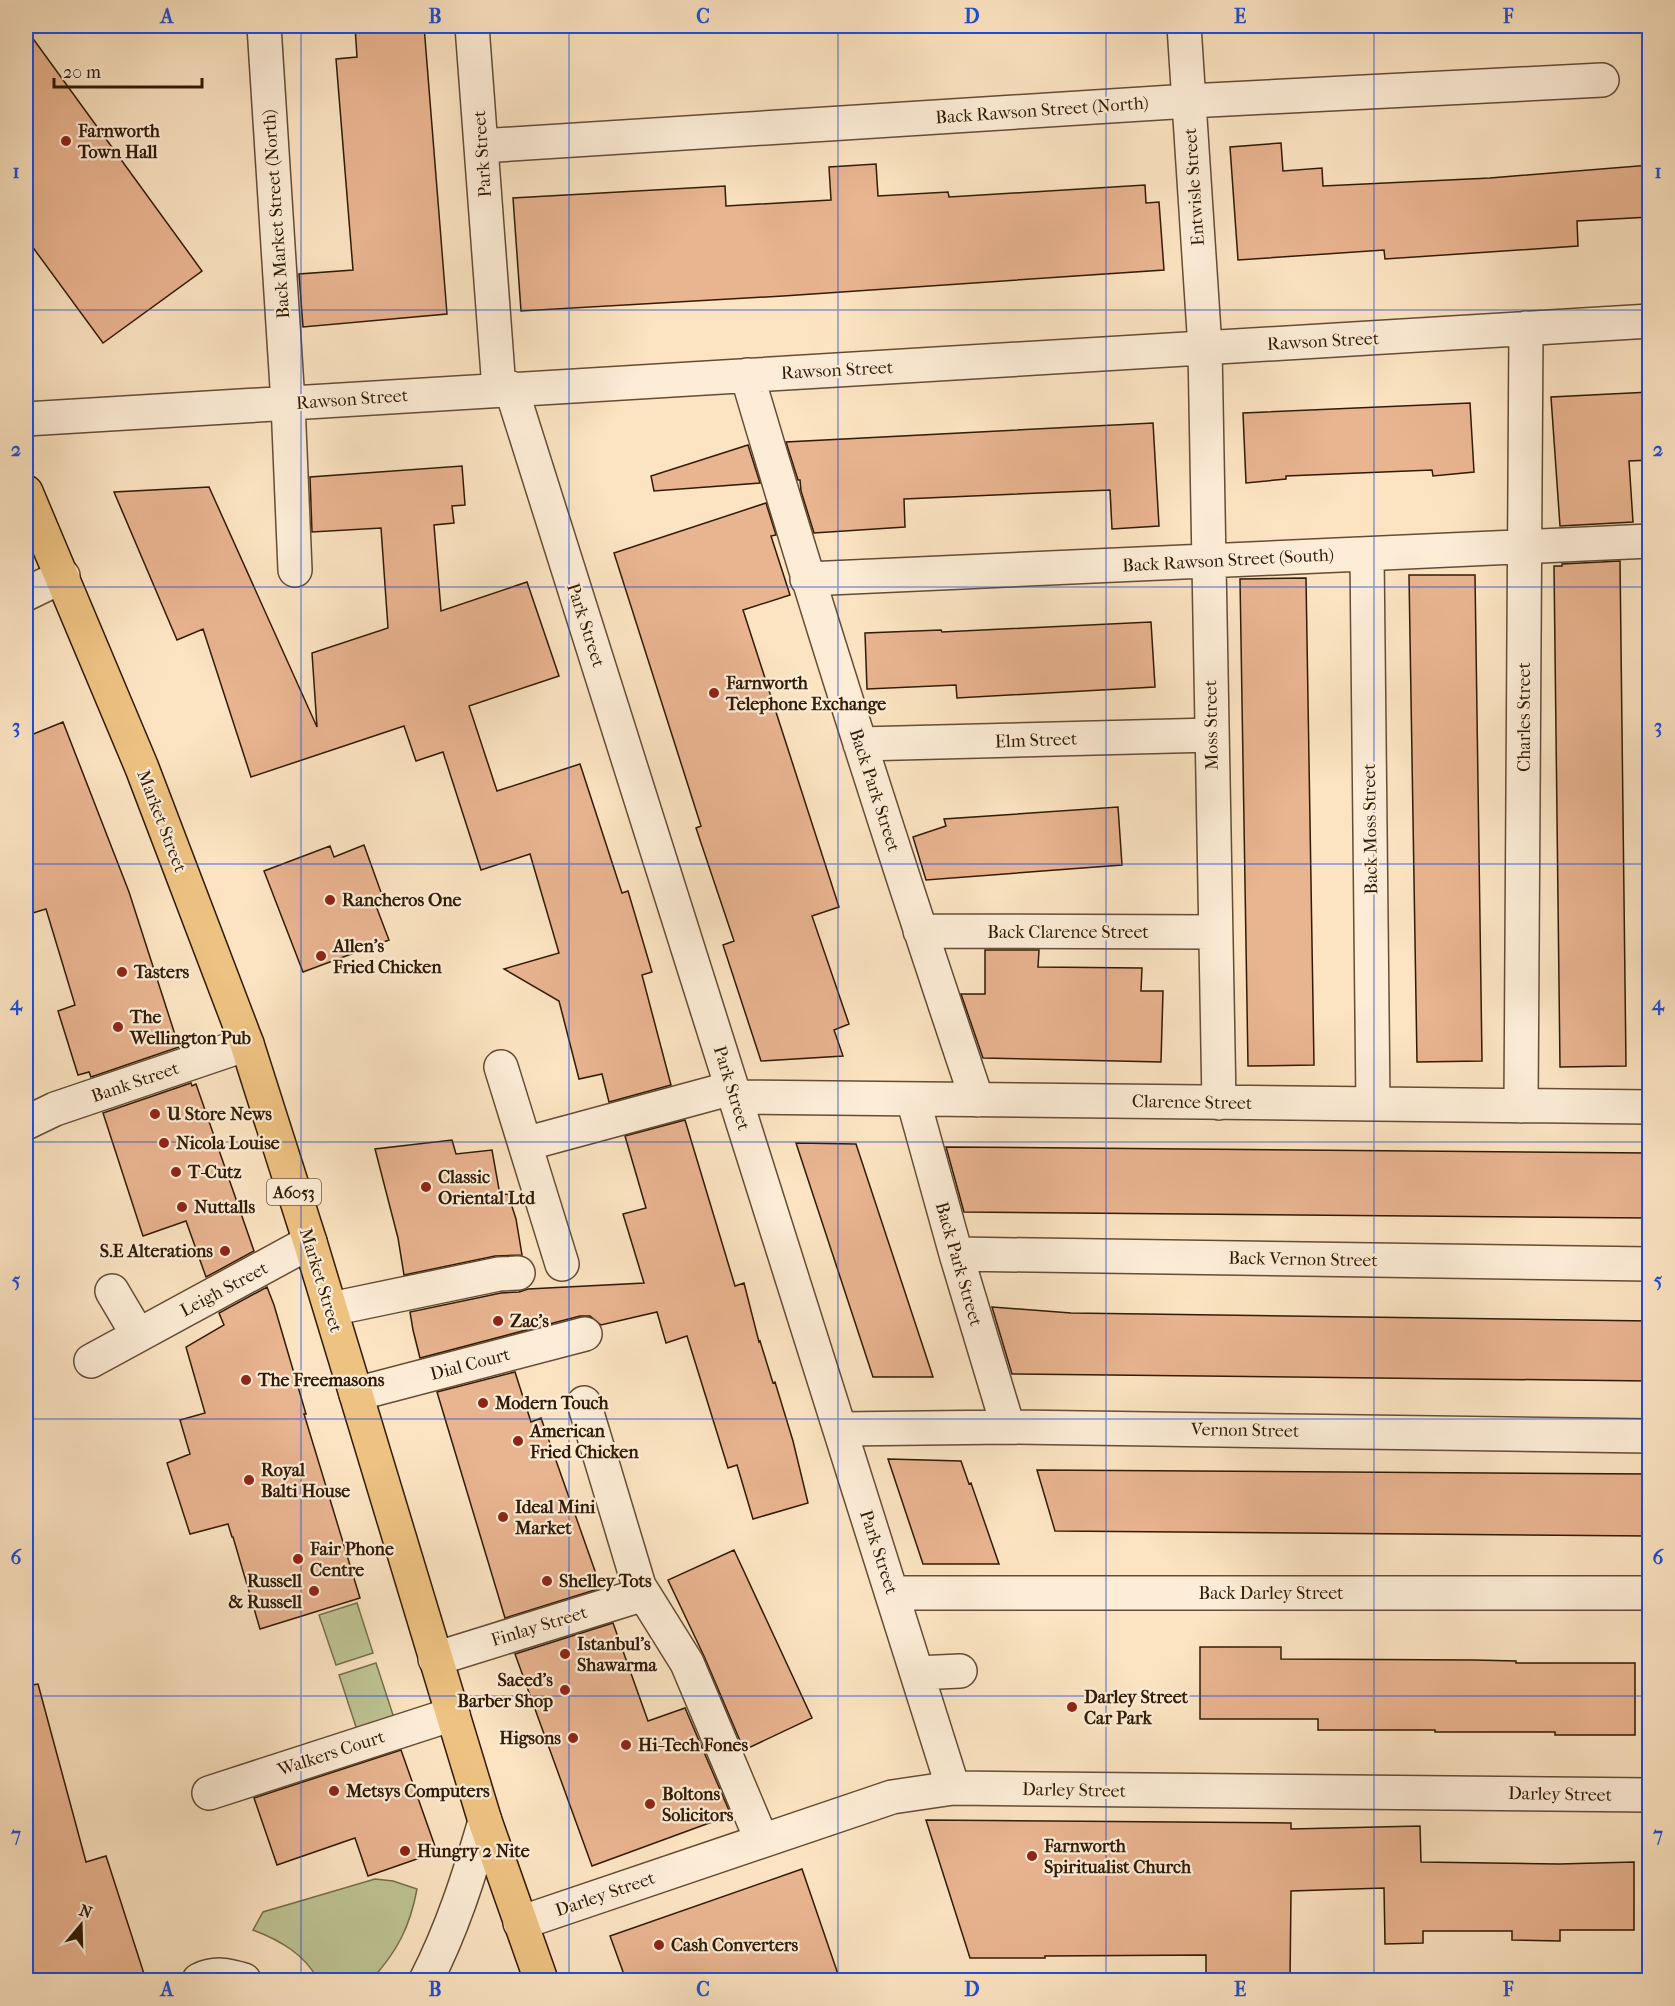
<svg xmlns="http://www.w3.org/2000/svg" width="1675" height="2006" font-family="'IM FELL French Canon',serif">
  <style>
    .green { fill: #bec494; stroke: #786f4c; stroke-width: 1.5 }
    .building { fill: #e9b490; stroke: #311a05; stroke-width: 1.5 }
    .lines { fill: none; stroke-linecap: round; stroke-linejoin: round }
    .minor-casing { stroke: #644c34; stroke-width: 36 }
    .major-casing { stroke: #311a05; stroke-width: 36 }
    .minor { stroke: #fdedd7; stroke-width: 33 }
    .major { stroke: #eec281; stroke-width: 33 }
    .grid { fill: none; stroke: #1d4ed8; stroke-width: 1.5; stroke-opacity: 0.55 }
    .poi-dot { fill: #8f2418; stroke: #fdedd7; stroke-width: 2 }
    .labels { text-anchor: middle; stroke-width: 4.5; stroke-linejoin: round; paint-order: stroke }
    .shield { fill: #fdedd7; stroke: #6e5944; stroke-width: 1.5 }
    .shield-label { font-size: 16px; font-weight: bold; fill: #311a05 }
    .street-label { font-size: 18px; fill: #311a05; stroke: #fdedd7 }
    .poi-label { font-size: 18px; font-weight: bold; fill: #311a05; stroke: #fdedd7; text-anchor: start }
    .neatline { fill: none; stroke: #1d4ed8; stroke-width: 2 }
    .grid-label { font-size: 20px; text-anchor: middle; font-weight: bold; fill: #1d4ed8 }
  </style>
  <rect width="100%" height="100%" fill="#fce4c2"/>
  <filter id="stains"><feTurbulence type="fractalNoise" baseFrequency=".00333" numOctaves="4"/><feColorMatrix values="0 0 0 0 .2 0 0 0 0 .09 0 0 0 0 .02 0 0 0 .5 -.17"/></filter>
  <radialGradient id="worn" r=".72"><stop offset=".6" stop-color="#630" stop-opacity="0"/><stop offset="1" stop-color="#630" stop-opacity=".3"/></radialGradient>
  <path class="green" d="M357 1603 373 1653 336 1665 319 1615Z
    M376 1663 395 1721 358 1733 339 1675Z
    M375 1879 393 1881 417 1889C410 1927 397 1952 371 1980H318C305 1954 279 1940 253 1930L263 1912Z"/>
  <path class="building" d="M355 26H424L447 314 303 327 299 274 353 270 336 59 357 57Z
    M26 29 202 271 103 343 26 238Z
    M1281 143 1283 171 1322 168 1323 186 1490 178 1650 165V217L1577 221 1578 246 1385 259 1384 250 1238 260 1230 147Z
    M876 164 878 196 948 192 949 197 1145 185 1146 203 1159 202 1164 270 783 296 521 311 513 198 725 186 726 206 831 200 829 167Z
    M1650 392V460L1629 461 1633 522 1560 526 1551 397Z
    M1470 403 1474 472 1433 476 1432 470 1286 476V479L1246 483 1243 413Z
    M1153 423 1159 526 1112 529 1110 490 904 499 905 527 814 533 801 491 800 480H798L786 442Z
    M748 445 760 483 654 491 651 476Z
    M462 466 465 505 452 506 454 523 434 525 441 611 527 582 559 676 469 706 497 791 580 764 622 893 628 891 652 972 642 975 671 1085 609 1102 602 1074 579 1079 559 1001 504 969 559 953 530 854 481 870 443 752 416 761 404 726 251 777 203 629 177 640 114 492 209 487 317 727 312 653 388 628 381 528 312 532 310 477Z
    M766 503 776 535 771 536 790 595 743 610 839 907 812 916 849 1024 834 1030 843 1056 761 1061 723 945 734 941 696 828 701 826 614 553Z
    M1620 561 1626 1066 1560 1067 1554 566H1562V564Z
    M1409 575H1475L1482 1061 1417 1062Z
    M1306 578 1314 1065 1248 1066 1240 579Z
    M1151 622 1155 687 957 698 956 685 867 689 865 633 941 630 942 632Z
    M63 722 129 892 179 1047 91 1077 89 1072 78 1075 58 1011 75 1005 46 909 26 915V737Z
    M1118 807 1122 865 926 880 913 837 946 826 944 819Z
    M364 845 382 895 373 898 389 940 303 972 264 871 330 846 334 857Z
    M985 950H1039L1038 967 1142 968 1141 991H1163L1161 1062 983 1058 961 994H985Z
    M191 1083 192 1086 196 1084 254 1251 206 1277 186 1221 143 1236 103 1113Z
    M685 1120 735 1286 744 1283 759 1342 760 1341 773 1383 775 1382 793 1441 808 1503 753 1519 737 1465 728 1468 687 1336 666 1343 657 1312 601 1325 590 1316H580L420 1358 413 1330 410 1312 501 1293 519 1292 528 1289 644 1283 623 1214 646 1208 625 1136Z
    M452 1140 456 1154 492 1150 500 1195 508 1194 516 1219 522 1255 495 1256 404 1275 398 1238 375 1149Z
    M796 1143 856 1144 933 1377H873Z
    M946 1147 1650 1153V1218L964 1212Z
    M267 1287 274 1305 306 1414H304L360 1598 260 1629 233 1537H232L228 1524 190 1534 167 1463 190 1454 180 1420 205 1413 186 1347 224 1325 219 1313Z
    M992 1307 1071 1313 1650 1321V1381L1012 1374Z
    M515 1372 531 1422 541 1418 601 1588 505 1618 437 1392Z
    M888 1459 961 1461 969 1484 971 1483 999 1564H923Z
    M1037 1470 1650 1474V1536L1055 1531Z
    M734 1550 812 1718 744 1750 704 1656 668 1580Z
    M613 1623 648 1721 685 1708 731 1815 592 1866 515 1654Z
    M1200 1647H1281V1659L1475 1660 1516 1661V1663H1635V1735H1555V1732H1435V1730H1318V1719H1200Z
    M38 1684 86 1862 106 1856 146 1980H26V1686Z
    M401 1750 437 1852 368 1876 355 1838 277 1865 254 1798Z
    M926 1820 1291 1823V1829L1420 1826 1421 1862 1559 1864 1634 1862V1930H1560V1941L1512 1940V1931H1423V1943L1385 1944 1384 1888 1291 1891 1290 1980H1206V1955L1045 1956V1958H970Z
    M802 1869 840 1980H626L610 1936Z"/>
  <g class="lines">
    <defs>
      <path id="minor" d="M264 26 288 403 295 570
        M472 26 499 389
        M1184 26 1205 348 1219 1103
        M481 146 1189 101 1602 80
        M747 375C819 619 896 860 977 1100
        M511 388 953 1788
        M26 419 1650 321
        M1367 554 1373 1104
        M807 579 1650 541
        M26 594 63 576
        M860 744 1212 735
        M920 931 1215 932
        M501 1067 562 1264
        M735 1097 1650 1107
        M913 1099 956 1254 1008 1427
        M1521 1106 1526 328
        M26 1123 55 1109 247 1044
        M525 1144 732 1088
        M956 1254 1650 1264
        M112 1291 138 1335
        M331 1309 499 1274 518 1273
        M91 1361 310 1242
        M356 1394 585 1334
        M584 1403 639 1586 687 1663 762 1841
        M840 1429 1008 1427 1650 1436
        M892 1593H1650
        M435 1659 644 1594
        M917 1673 960 1671
        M209 1793 453 1714
        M520 1923 892 1797 953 1788 1650 1795
        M199 1980C215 1972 228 1975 244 1980
        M426 1980C452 1930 469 1876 485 1821"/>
      <path id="major" d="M26 492 142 768 247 1044 310 1242 485 1821 541 1980"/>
    </defs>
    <use href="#minor" class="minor-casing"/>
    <use href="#major" class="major-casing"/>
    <use href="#minor" class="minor"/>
    <use href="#major" class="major"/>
  </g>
  <path class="grid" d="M301 26V1980M569 26V1980M838 26V1980M1106 26V1980M1374 26V1980M26 310H1650M26 587H1650M26 864H1650M26 1142H1650M26 1419H1650M26 1696H1650"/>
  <g class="poi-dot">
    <circle cx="66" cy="141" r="6"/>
    <circle cx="714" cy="693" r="6"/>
    <circle cx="330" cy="900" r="6"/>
    <circle cx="321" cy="956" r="6"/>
    <circle cx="122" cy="972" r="6"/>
    <circle cx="118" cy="1027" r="6"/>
    <circle cx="155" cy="1114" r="6"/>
    <circle cx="164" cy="1143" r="6"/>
    <circle cx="176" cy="1172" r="6"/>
    <circle cx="426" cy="1187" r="6"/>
    <circle cx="182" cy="1207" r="6"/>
    <circle cx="225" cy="1251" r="6"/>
    <circle cx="498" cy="1321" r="6"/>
    <circle cx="246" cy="1380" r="6"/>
    <circle cx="483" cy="1403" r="6"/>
    <circle cx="518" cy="1441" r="6"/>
    <circle cx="249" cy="1480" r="6"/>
    <circle cx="503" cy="1517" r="6"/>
    <circle cx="298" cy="1559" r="6"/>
    <circle cx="547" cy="1581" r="6"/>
    <circle cx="314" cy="1591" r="6"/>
    <circle cx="565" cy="1654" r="6"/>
    <circle cx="565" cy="1690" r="6"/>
    <circle cx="1072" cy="1707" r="6"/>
    <circle cx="573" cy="1738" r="6"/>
    <circle cx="626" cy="1745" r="6"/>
    <circle cx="334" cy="1791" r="6"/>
    <circle cx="650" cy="1804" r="6"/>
    <circle cx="405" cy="1851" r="6"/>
    <circle cx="1032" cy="1856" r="6"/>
    <circle cx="659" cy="1945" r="6"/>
  </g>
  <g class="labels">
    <rect class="shield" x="267" y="1179" width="54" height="26" rx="4.5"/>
    <g class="shield-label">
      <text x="294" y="1198">A6053</text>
    </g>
    <g class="street-label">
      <text transform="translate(1042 110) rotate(-4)" y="6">Back Rawson Street (North)</text>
      <text transform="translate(482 154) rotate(-94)" y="6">Park Street</text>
      <text transform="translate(1194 187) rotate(-94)" y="6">Entwisle Street</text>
      <text transform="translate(276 214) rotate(-94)" y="6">Back Market Street (North)</text>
      <text transform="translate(1323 341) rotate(-3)" y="6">Rawson Street</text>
      <text transform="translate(837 370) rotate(-3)" y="6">Rawson Street</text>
      <text transform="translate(352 399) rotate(-4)" y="6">Rawson Street</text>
      <text transform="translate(1228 560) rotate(-3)" y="6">Back Rawson Street (South)</text>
      <text transform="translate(586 625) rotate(72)" y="6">Park Street</text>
      <text transform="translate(1524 717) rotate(-90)" y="6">Charles Street</text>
      <text transform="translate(1211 725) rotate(-91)" y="6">Moss Street</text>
      <text transform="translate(1036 740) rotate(-2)" y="6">Elm Street</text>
      <text transform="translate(875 790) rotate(72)" y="6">Back Park Street</text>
      <text transform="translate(162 821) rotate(69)" y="6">Market Street</text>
      <text transform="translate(1370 829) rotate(-91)" y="6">Back Moss Street</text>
      <text x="1068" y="938">Back Clarence Street</text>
      <text transform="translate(135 1082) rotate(-19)" y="6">Bank Street</text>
      <text transform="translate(732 1088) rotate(73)" y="6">Park Street</text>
      <text transform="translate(1192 1102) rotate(1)" y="6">Clarence Street</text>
      <text transform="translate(1303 1259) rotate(1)" y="6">Back Vernon Street</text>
      <text transform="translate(959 1264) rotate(74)" y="6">Back Park Street</text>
      <text transform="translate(321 1280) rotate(73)" y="6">Market Street</text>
      <text transform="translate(224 1289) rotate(-28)" y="6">Leigh Street</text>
      <text transform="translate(470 1364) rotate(-15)" y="6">Dial Court</text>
      <text transform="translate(1245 1430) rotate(1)" y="6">Vernon Street</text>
      <text transform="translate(879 1552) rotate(72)" y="6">Park Street</text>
      <text x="1271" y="1599">Back Darley Street</text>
      <text transform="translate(539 1626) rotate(-17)" y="6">Finlay Street</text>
      <text transform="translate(331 1753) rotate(-18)" y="6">Walkers Court</text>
      <text transform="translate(1074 1790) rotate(1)" y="6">Darley Street</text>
      <text transform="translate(1560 1794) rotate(1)" y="6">Darley Street</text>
      <text transform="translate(605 1894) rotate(-19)" y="6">Darley Street</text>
    </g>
    <g class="poi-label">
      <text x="78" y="137">Farnworth<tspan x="78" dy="21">Town Hall</tspan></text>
      <text x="726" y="689">Farnworth<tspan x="726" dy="21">Telephone Exchange</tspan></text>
      <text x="342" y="906">Rancheros One</text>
      <text x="333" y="952">Allen's<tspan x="333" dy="21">Fried Chicken</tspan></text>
      <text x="134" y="978">Tasters</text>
      <text x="130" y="1023">The<tspan x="130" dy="21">Wellington Pub</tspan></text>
      <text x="167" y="1120">U Store News</text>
      <text x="176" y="1149">Nicola Louise</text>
      <text x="188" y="1178">T-Cutz</text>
      <text x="438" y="1183">Classic<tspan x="438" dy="21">Oriental Ltd</tspan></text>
      <text x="194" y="1213">Nuttalls</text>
      <text x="213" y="1257" text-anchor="end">S.E Alterations</text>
      <text x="510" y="1327">Zac's</text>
      <text x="258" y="1386">The Freemasons</text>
      <text x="495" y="1409">Modern Touch</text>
      <text x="530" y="1437">American<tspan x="530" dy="21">Fried Chicken</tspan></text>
      <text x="261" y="1476">Royal<tspan x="261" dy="21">Balti House</tspan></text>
      <text x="515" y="1513">Ideal Mini<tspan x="515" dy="21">Market</tspan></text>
      <text x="310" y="1555">Fair Phone<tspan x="310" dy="21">Centre</tspan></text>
      <text x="302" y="1587" text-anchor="end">Russell<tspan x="302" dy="21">&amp; Russell</tspan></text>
      <text x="559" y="1587">Shelley Tots</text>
      <text x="577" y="1650">Istanbul's<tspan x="577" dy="21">Shawarma</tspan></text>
      <text x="553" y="1686" text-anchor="end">Saeed's<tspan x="553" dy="21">Barber Shop</tspan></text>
      <text x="1084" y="1703">Darley Street<tspan x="1084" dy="21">Car Park</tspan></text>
      <text x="561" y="1744" text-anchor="end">Higsons</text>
      <text x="638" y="1751">Hi-Tech Fones</text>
      <text x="346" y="1797">Metsys Computers</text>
      <text x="662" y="1800">Boltons<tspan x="662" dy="21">Solicitors</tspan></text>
      <text x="1044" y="1852">Farnworth<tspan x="1044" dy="21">Spiritualist Church</tspan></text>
      <text x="417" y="1857">Hungry 2 Nite</text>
      <text x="671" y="1951">Cash Converters</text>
    </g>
  </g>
  <rect width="1675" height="2006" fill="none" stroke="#fce4c2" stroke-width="66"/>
  <g transform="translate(81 1925) rotate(19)" stroke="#fdedd7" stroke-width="4.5" paint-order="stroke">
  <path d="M0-4.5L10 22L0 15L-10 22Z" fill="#311a05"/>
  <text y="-9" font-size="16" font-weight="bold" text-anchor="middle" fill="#311a05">N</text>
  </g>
  <path d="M54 78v9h148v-9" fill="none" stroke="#311a05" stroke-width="3"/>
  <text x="63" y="78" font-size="18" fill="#311a05" stroke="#fdedd7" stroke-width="4.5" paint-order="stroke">20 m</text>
  <rect x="33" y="33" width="1609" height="1940" class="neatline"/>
  <g class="grid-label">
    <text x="167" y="23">A</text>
    <text x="435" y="23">B</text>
    <text x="703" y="23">C</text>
    <text x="972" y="23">D</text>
    <text x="1240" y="23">E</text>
    <text x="1508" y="23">F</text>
    <text x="16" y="178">1</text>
    <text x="1658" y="178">1</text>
    <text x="16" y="456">2</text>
    <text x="1658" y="456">2</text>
    <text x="16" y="733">3</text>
    <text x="1658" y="733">3</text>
    <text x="16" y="1010">4</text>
    <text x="1658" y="1010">4</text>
    <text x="16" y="1287">5</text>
    <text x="1658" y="1287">5</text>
    <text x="16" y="1564">6</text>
    <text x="1658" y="1564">6</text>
    <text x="16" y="1841">7</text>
    <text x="1658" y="1841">7</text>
    <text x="167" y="1996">A</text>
    <text x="435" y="1996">B</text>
    <text x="703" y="1996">C</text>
    <text x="972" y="1996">D</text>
    <text x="1240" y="1996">E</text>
    <text x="1508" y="1996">F</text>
  </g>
  <rect width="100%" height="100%" filter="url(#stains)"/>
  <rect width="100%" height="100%" fill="url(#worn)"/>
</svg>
